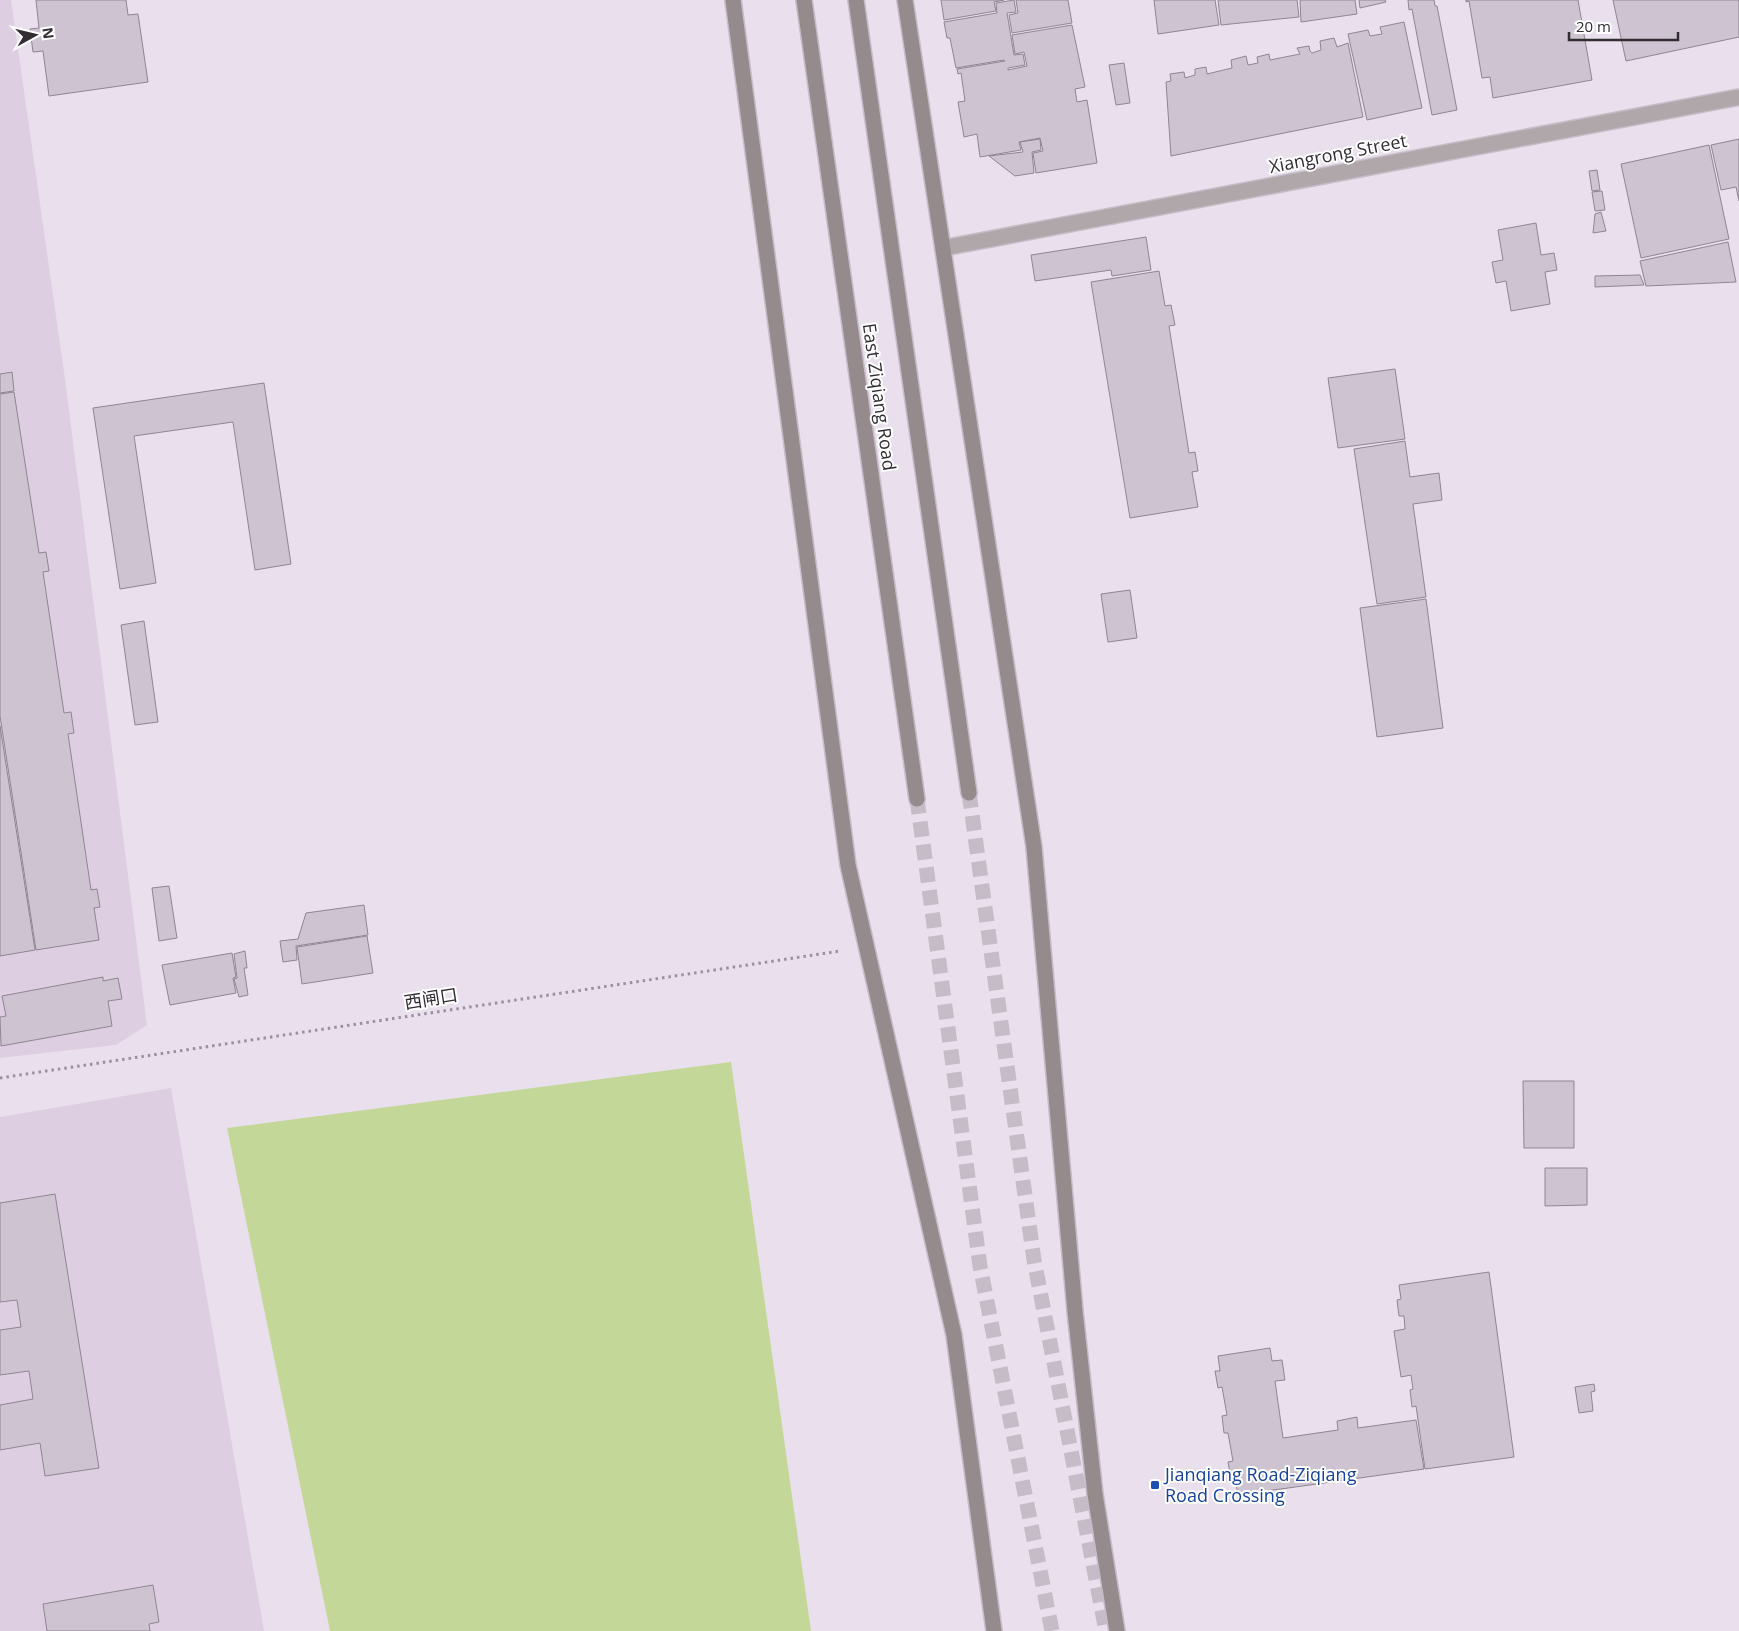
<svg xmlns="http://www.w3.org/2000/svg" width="1739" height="1631" font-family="'Open Sans','Noto Sans SC',sans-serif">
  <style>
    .built { fill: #ddcfe1 }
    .green { fill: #c3d799 }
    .building { fill: #cec4d1; stroke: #8f8692 }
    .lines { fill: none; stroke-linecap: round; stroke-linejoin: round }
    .secondary-tunnel { stroke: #c5bcc8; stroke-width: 15; stroke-dasharray: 15 8; stroke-linecap: butt }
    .minor-casing { stroke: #c5bcc8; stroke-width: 18 }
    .secondary-casing { stroke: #c5bcc8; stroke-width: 18 }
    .path { stroke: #99919b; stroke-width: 3; stroke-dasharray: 2.5 4; stroke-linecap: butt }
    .minor { stroke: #afa7a9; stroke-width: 15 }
    .secondary { stroke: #958a8c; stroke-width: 15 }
    .transit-dot { fill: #1a4fb4; stroke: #fff; stroke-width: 2 }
    .labels { text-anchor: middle; stroke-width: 4; stroke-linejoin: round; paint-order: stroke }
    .street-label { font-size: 18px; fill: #312d32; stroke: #fff }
    .transit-label { font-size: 18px; fill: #164399; stroke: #fff; text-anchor: start }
  </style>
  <rect width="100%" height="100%" fill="#eae0ed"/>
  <path class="built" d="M0 0H11L66 386 147 1025 116 1045 0 1058Z
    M171 1088 264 1631H0V1117Z"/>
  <path class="green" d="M731 1062 811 1631H330L227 1128Z"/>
  <path class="building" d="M36 0H126L128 15 138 14 148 82 49 96 43 51 33 52 30 29 39 28Z
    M941 0H1004L994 2 996 11 944 20Z
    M1014 0 1016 12 1007 13 1014 55 1023 54 1025 65 1008 68V70L1027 66 1024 52 1015 54 1012 35 1072 25 1085 87 1075 89 1077 102 1087 100 1097 163 1036 173 1033 153 1043 151 1040 138 1019 142 1021 150 980 157 977 134 964 137 958 102 965 101 961 73 958 74 957 69 1005 61 1004 60 956 68 950 38H947L944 22 997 13 996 3Z
    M1016 0H1068L1072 23 1012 33 1009 15 1018 13Z
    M1154 0H1215L1219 25 1158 34Z
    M1218 0H1297L1299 17 1221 25Z
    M1300 0H1355L1357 14 1301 22Z
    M1359 0H1385L1386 2 1360 8Z
    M1408 0H1434L1435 6H1437L1457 110 1432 115 1412 9 1409 10Z
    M1466 0H1578L1592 80 1493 98 1490 77 1482 78 1469 1 1466 2Z
    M1613 0H1739V37L1626 61Z
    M1404 22 1422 108 1367 120 1348 34 1368 30 1370 36 1382 34 1380 27Z
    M1334 38 1337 47 1348 43 1363 117 1171 156 1166 82 1171 81 1170 74 1184 72 1185 78 1195 75V69L1206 67 1207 74 1232 68 1231 60 1246 56 1248 65 1258 63 1257 57 1269 54 1270 60 1300 54 1297 48 1309 46 1310 51 1312 53 1321 50 1320 41Z
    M1124 63 1130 103 1116 105 1109 65Z
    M1040 139 1041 150 1032 152 1034 173 1015 176 989 156 1023 152 1020 142Z
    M1739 139V201L1736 187 1721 190 1711 145Z
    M1709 145 1729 239 1641 258 1621 164Z
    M1597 170 1600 190 1592 191 1589 171Z
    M1602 191 1605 210 1595 211 1592 192Z
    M1601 212 1606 231 1593 233 1595 214Z
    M1536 223 1541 255 1554 253 1557 270 1545 272 1550 304 1511 311 1506 281 1496 283 1492 262 1503 260 1498 230Z
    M1146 237 1151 270 1112 276 1111 270 1035 281 1031 255Z
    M1728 242 1736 282 1646 286 1640 261Z
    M1159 271 1165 306 1171 305 1175 325 1169 326 1189 453 1195 452 1198 471 1192 472 1198 507 1130 518 1091 282Z
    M1640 275 1644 285 1595 287V276Z
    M1395 369 1405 439 1338 448 1328 378Z
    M12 372 14 391 0 393V374Z
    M264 383 291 564 255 570 233 422 134 436 156 583 120 589 93 408Z
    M14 392 39 553 46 552 49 571 43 572 64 713 71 712 74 733 68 734 91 890 97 889 100 907 94 908 99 940 36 950 0 716V394Z
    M1405 441 1410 477 1439 473 1442 500 1413 504 1426 597 1377 604 1354 449Z
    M1130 590 1137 638 1108 642 1101 594Z
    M1426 599 1443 728 1377 737 1360 608Z
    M144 621 158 722 135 725 121 625Z
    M0 726 35 950 0 956Z
    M169 886 177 938 159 941 152 888Z
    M364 905 368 935 296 946 297 960 283 962 280 941 298 939 306 913Z
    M367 936 373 973 302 984 297 947Z
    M245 951 247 968H244L248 995 239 997 234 979 237 978 234 954Z
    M232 953 236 977 233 978 236 993 170 1005 162 965Z
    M103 977V981L118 978 122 999 108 1001 112 1026 1 1046 0 1017 6 1016 2 996Z
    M1523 1081H1574V1148H1524Z
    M1545 1168H1587V1205L1545 1206Z
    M55 1194 99 1468 45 1476 40 1443 0 1450V1405L33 1399 29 1371 0 1375V1330L21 1327 17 1300 0 1302V1203Z
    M1489 1272 1514 1457 1425 1469 1416 1406 1412 1407 1410 1390 1413 1389 1411 1375 1401 1377 1394 1331 1405 1329 1404 1316H1399L1397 1300 1401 1299 1399 1285Z
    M1270 1348 1272 1361 1282 1360 1285 1380 1275 1381 1283 1438 1338 1430 1337 1421 1357 1417 1358 1428 1416 1420 1424 1469 1238 1495 1235 1478 1231 1479 1228 1462 1233 1461 1228 1433H1224L1222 1416 1227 1415 1222 1387 1218 1388 1215 1371H1220L1218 1356Z
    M1594 1384 1595 1391 1591 1392 1593 1411 1579 1413 1575 1387Z
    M153 1585 159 1622 149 1624 150 1631H47L43 1604Z"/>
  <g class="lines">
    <path class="secondary-tunnel" d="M969 793 1034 1260 1106 1631
      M917 799 980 1266 1052 1631"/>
    <defs>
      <path id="minor" d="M943 248 1739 97"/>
      <path id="secondary" d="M733 0 848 865 954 1335 994 1631
        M804 0 917 799
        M856 0 969 793
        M905 0 1034 847 1075 1311 1095 1494 1117 1631"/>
    </defs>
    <use href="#minor" class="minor-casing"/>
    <use href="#secondary" class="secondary-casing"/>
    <path class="path" d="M0 1078 840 951"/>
    <use href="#minor" class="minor"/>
    <use href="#secondary" class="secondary"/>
  </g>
  <rect class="transit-dot" x="1150" y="1480" width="10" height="10" rx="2.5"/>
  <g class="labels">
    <g class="street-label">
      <text transform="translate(1338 154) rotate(-11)" y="6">Xiangrong Street</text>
      <text transform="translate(879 397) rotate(82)" y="6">East Ziqiang Road</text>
      <text transform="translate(431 999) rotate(-9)" y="6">西闸口</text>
    </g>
    <g class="transit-label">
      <text x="1165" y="1481">Jianqiang Road-Ziqiang<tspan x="1165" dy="21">Road Crossing</tspan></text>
    </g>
  </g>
  <g transform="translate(35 35) rotate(82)" stroke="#ffffff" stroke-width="4" paint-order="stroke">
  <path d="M0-4L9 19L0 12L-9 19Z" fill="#312d32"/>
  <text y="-8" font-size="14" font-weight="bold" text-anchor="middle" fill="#312d32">N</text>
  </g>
  <path d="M1569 32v8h109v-8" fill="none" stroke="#312d32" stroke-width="2.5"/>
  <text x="1576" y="32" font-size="15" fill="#312d32" stroke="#ffffff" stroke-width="4" paint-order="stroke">20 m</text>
</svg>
